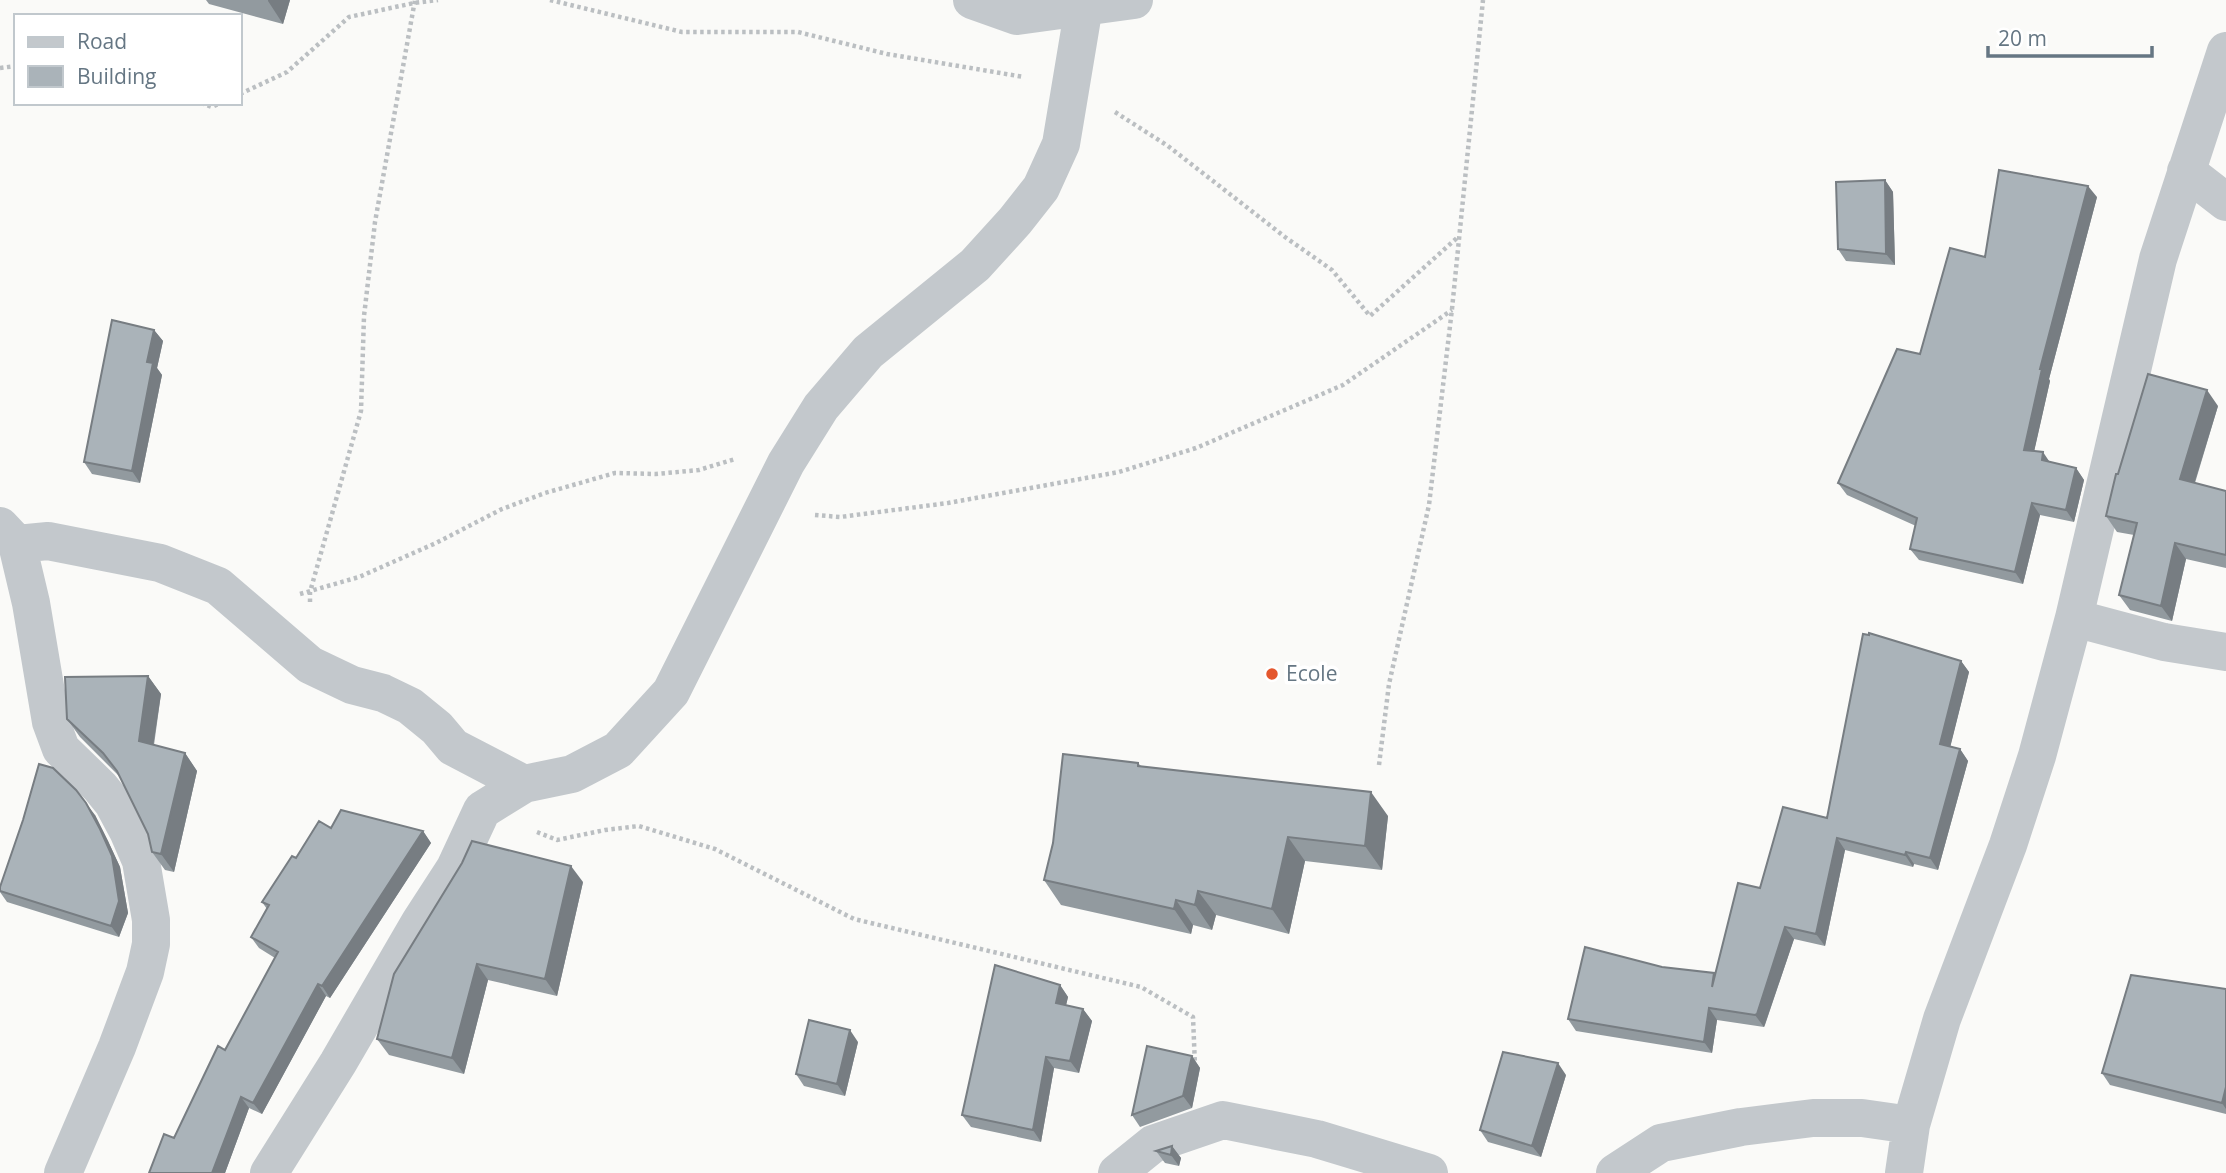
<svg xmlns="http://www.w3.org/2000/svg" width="2226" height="1173" font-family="'Open Sans',sans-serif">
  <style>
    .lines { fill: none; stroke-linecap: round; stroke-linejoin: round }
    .path { stroke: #bbbfc2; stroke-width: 4.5; stroke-dasharray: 3.5 3.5; stroke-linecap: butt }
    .minor { stroke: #c3c8cc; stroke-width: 38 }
    .wall { fill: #929a9f }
    .shaded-wall { fill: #777d82 }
    .building { fill: #aab3b9; stroke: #777d82; stroke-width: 2 }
    .poi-dot { fill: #e4572e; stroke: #fff; stroke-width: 2.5 }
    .labels { text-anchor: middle; stroke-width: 7; stroke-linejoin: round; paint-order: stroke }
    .poi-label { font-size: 21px; fill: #657683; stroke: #fff; text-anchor: start }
  </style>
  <rect width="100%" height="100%" fill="#fafaf8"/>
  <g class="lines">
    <path class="path" d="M550 0 682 32H798L887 54 1024 77
      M0 68 16 66
      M240 94 287 72 349 17 414 3 438 0
      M201 103 212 107 220 103
      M1115 112 1168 146 1285 237 1332 270 1370 316 1458 237
      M815 515 840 517 948 503 1119 472 1196 448 1343 385 1452 310
      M300 594 359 577 436 543 502 509 545 493 615 473 656 474 699 470 735 459
      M310 602V592L361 411 364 316 375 222 415 0
      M1379 765 1389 684 1429 505 1452 309 1483 0
      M537 832 557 840 605 830 639 826 715 849 854 919 1141 987 1193 1017 1195 1066"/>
    <path class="minor" d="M972 0 1017 16 1134 0
      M2186 171 2226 202
      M0 526 17 544 31 603 51 722 61 749 100 787 113 803 128 831 141 861 151 920V944L145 972 117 1047 63 1173
      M17 544 48 541 160 563 218 586 310 665 352 685 383 693 410 706 437 728 453 747 524 784
      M2074 618 2164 642 2226 652
      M269 1173 338 1063 420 922 455 868 482 810 524 784 572 774 618 750 671 692 786 463 821 407 868 352 975 265 1015 221 1041 188 1061 144 1084 6
      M1117 1173 1153 1144 1223 1120 1317 1139 1429 1173
      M1615 1173 1661 1143 1741 1127 1813 1118H1862L1911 1125
      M1904 1173 1911 1125 1942 1019 2008 845 2037 756 2074 618 2158 259 2226 51"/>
  </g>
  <path class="wall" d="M206 0H290L283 24 209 4Z
    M1885 180 1893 192 1895 265 1846 261 1838 249Z
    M2097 197 2049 379 2050 381 2034 451 2050 462 2076 468 2084 480 2074 522 2040 515 2023 584 1919 560 1910 549 1916 526 1847 495 1838 483 1920 354 1985 257Z
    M154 330 163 341 157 368 162 375 140 483 92 474 84 462Z
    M2218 406 2195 483 2226 491V568L2186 559 2172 621 2130 610 2119 595 2134 535 2117 532 2106 516 2118 474Z
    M1961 661 1969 672 1950 747 1960 749 1968 761 1938 870 1914 864 1913 867 1845 850 1825 946 1794 939 1765 1025 1764 1027 1717 1020 1712 1053 1576 1031 1568 1019 1662 967 1714 973 1715 974 1760 888 1827 818Z
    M148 676 161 694 154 745 185 753 197 771 174 872 165 870 152 852 148 834 121 778 80 737 67 719Z
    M1138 763 1141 766 1388 816 1382 870 1305 861 1289 934 1216 915 1212 930 1193 925 1191 934 1061 905 1044 880Z
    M95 815 108 841 120 867 128 913 119 937 7 902 0 892V887Z
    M331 828 423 831 431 843 330 998 326 996 262 1114 249 1108 225 1173H149L174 1138 225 1050 275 958 259 948 251 937 267 909 262 902 296 858Z
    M583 882 557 996 488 980 464 1074 389 1055 377 1039Z
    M1060 985 1068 997 1066 1005 1083 1009 1092 1021 1079 1073 1054 1068 1041 1142 971 1127 962 1115Z
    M2226 989V1114L2110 1085 2102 1073Z
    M858 1042 845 1096 804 1086 796 1074Z
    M1192 1056 1200 1068 1192 1108 1140 1127 1132 1115Z
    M1566 1075 1541 1157 1488 1142 1480 1130Z
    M1172 1146 1181 1158 1179 1166 1165 1163 1156 1151Z"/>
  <path class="shaded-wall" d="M268 0H290L283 24 268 1Z
    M1885 180 1893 192 1895 265 1886 254Z
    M2088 186 2097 197 2049 379 2050 381 2032 461 2024 450 2040 369Z
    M154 330 163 341 157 368 162 375 140 483 132 471 147 362Z
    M2207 390 2218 406 2191 494 2180 479Z
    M2043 452 2051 464 2042 460Z
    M2076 468 2084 480 2074 522 2066 510Z
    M2032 503 2040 515 2023 584 2015 572Z
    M2175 543 2186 559 2172 621 2161 606Z
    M1961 661 1969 672 1948 756 1940 744Z
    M148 676 161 694 151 760 139 741Z
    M1960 749 1968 761 1938 870 1930 858Z
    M185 753 197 771 174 872 161 854Z
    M1371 792 1388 816 1382 870 1365 846Z
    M86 803 95 815 108 841 120 867 128 913 119 937 111 926Z
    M423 831 431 843 330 998 322 986Z
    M1288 837 1305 861 1289 934 1272 909Z
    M1837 838 1845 850 1825 946 1816 934Z
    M1906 852 1914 864 1913 867 1905 855Z
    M571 866 583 882 557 996 545 979Z
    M1198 891 1216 915 1212 930 1195 905Z
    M1176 900 1193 925 1191 934 1174 909Z
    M1785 927 1794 939 1764 1027 1755 1015Z
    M477 964 488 980 464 1074 452 1058Z
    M318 984 326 996 262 1114 253 1103Z
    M1060 985 1068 997 1064 1014 1056 1003Z
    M1709 1008 1717 1020 1712 1053 1704 1042Z
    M1083 1009 1092 1021 1079 1073 1070 1061Z
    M850 1030 858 1042 845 1096 837 1084Z
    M1192 1056 1200 1068 1192 1108 1183 1096Z
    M1046 1057 1054 1068 1041 1142 1033 1130Z
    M1558 1063 1566 1075 1541 1157 1532 1146Z
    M2226 1087V1109L2222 1103Z
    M241 1097 249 1108 225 1173H212Z
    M1172 1146 1181 1158 1179 1166 1171 1155Z"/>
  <path class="building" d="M1999 170 2088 186 2040 369H2042L2024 450 2043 452 2042 460 2076 468 2066 510 2032 503 2015 572 1910 549 1917 518 1838 483 1897 349 1920 354 1950 248 1985 257Z
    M1885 180 1886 254 1838 249 1836 182Z
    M112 320 154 330 147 362 153 363 132 471 84 462Z
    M2148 374 2207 390 2180 479 2226 491V555L2175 543 2161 606 2119 595 2137 523 2106 516 2116 474H2118Z
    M1869 633 1961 661 1940 744 1960 749 1930 858 1906 852 1905 855 1837 838 1816 934 1785 927 1757 1014 1755 1015 1709 1008 1704 1042 1568 1019 1585 947 1662 967 1714 973 1712 987 1738 883 1760 888 1783 807 1827 818 1863 634 1869 635Z
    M148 676 139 741 185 753 161 854 152 852 148 834 117 771 103 753 67 719 65 677Z
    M1063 754 1138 763V766L1371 792 1365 846 1288 837 1272 909 1198 891 1195 905 1176 900 1174 909 1044 880 1053 843Z
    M39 764 53 768 76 790 86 803 100 829 112 856 119 901 111 926 0 891V887L23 820Z
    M341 810 423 831 322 986 318 984 253 1103 241 1097 212 1173H149L164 1134 174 1138 218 1046 225 1050 278 952 251 937 269 905 262 902 292 856 296 858 319 821 331 828Z
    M472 841 571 866 545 979 477 964 452 1058 377 1039 394 974 462 863Z
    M995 965 1060 985 1056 1003 1083 1009 1070 1061 1046 1057 1033 1130 962 1115Z
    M2131 975 2226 989V1087L2222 1103 2102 1073Z
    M809 1020 850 1030 837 1084 796 1074Z
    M1147 1046 1192 1056 1183 1096 1132 1115Z
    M1503 1052 1558 1063 1532 1146 1480 1130Z
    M1172 1146 1171 1155 1156 1151Z"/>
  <circle class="poi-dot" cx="1272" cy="674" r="7"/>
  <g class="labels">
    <g class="poi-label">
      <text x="1286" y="681">Ecole</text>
    </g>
  </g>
  <rect x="14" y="14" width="228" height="91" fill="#ffffff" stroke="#c1c8cd" stroke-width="2"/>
  <rect x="28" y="37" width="35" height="10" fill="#c3c8cc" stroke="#c1c8cd" stroke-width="2"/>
  <text x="77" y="49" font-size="21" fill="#657683">Road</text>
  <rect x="28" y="66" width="35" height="21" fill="#aab3b9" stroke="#c1c8cd" stroke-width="2"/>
  <text x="77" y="84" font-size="21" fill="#657683">Building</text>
  <path d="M1988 46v10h164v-10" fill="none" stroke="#657683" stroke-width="3.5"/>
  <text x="1998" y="46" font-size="21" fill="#657683" stroke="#ffffff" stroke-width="5" paint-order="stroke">20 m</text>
</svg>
